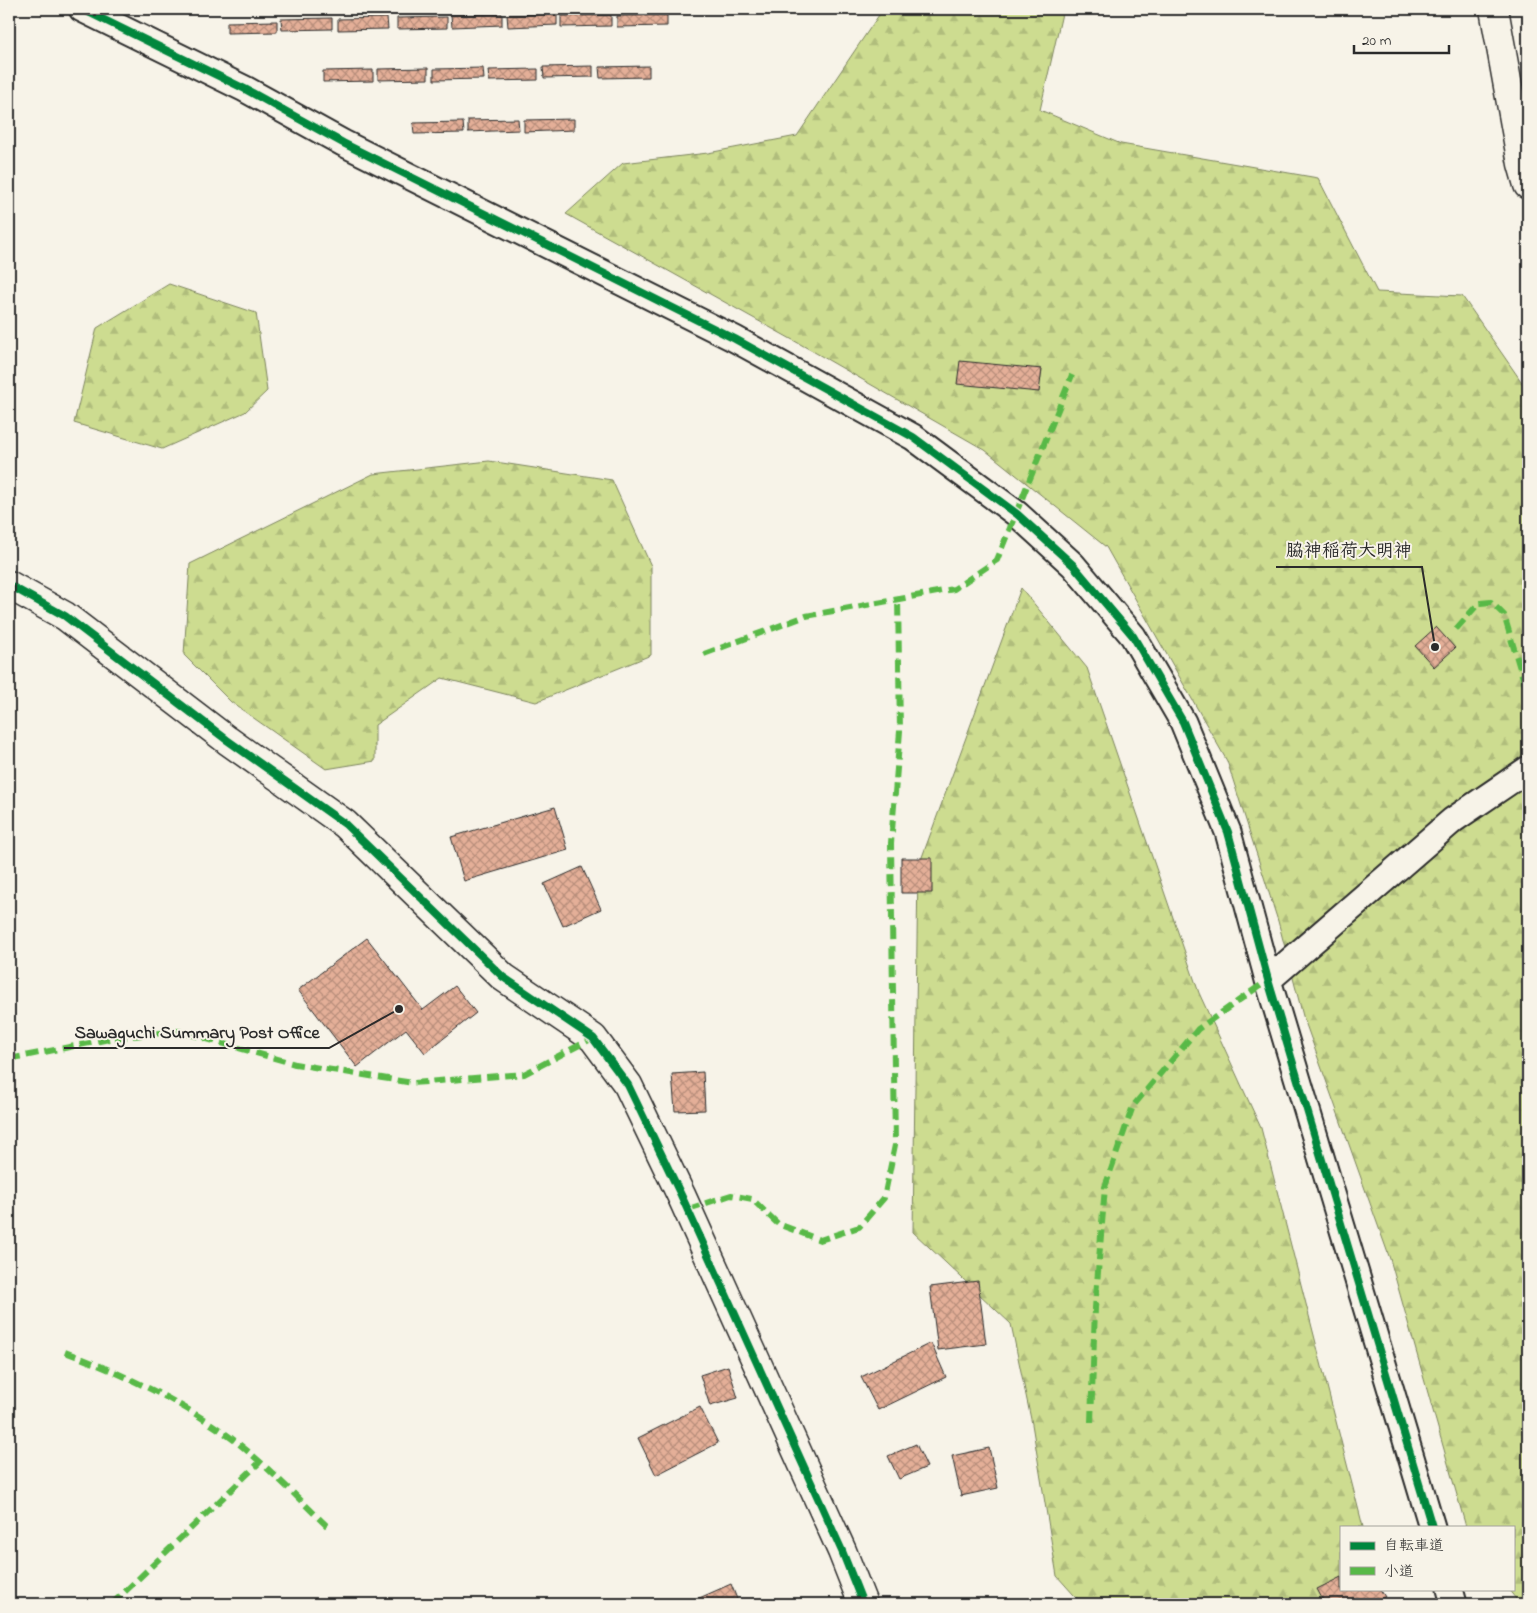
<svg xmlns="http://www.w3.org/2000/svg" width="1537" height="1613" font-family="'Indie Flower','Klee One',sans-serif">
  <style>
    .forest { fill: url(#forest-firs); stroke: #7c845e }
    .building { fill: url(#building-cross-hatch); stroke: #2b2b2b }
    .lines { fill: none; stroke-linecap: round; stroke-linejoin: round }
    .minor-casing { stroke: #2b2b2b; stroke-width: 29 }
    .tertiary-casing { stroke: #2b2b2b; stroke-width: 31 }
    .trunk-casing { stroke: #2b2b2b; stroke-width: 31 }
    .minor { stroke: #f7f3e8; stroke-width: 25 }
    .tertiary { stroke: #f7f3e8; stroke-width: 28 }
    .trunk { stroke: #f7f3e8; stroke-width: 28 }
    .quiet { stroke: #58b947; stroke-width: 6; stroke-dasharray: 12 6; stroke-linecap: butt }
    .cycleway-casing { stroke: #f7f3e8; stroke-width: 11 }
    .cycleway { stroke: #00873e; stroke-width: 8 }
    .leader { fill: none; stroke: #2b2b2b; stroke-width: 2 }
    .callout-dot { fill: #2b2b2b; stroke: #f7f3e8; stroke-width: 2 }
    .callout-label { font-size: 18px; text-anchor: middle; font-weight: bold; fill: #2b2b2b; stroke: #f7f3e8; stroke-width: 4; stroke-linejoin: round; paint-order: stroke }
  </style>
  <defs>
    <pattern id="forest-firs" width="22" height="20" patternUnits="userSpaceOnUse" patternTransform="scale(1.25)"><rect width="22" height="20" fill="#cddc90"/><path d="M5 1l3.5 6h-7zM16 11l3.5 6h-7z" fill="#b0bd7c"/></pattern>
    <pattern id="building-cross-hatch" width="8" height="8" patternUnits="userSpaceOnUse" patternTransform="scale(1.25)"><rect width="8" height="8" fill="#e4af98"/><path d="M0 0l8 8M0 8l8-8" fill="none" stroke="#b98f7c"/></pattern>
  </defs>
  <rect width="100%" height="100%" fill="#f7f3e8"/>
  <filter id="ink" filterUnits="userSpaceOnUse"><feTurbulence type="fractalNoise" baseFrequency=".02" numOctaves="2"/><feDisplacementMap in="SourceGraphic" scale="10" xChannelSelector="R" yChannelSelector="G"/><feConvolveMatrix kernelMatrix="1 2 1 2 8 2 1 2 1" color-interpolation-filters="sRGB"/></filter>
  <g filter="url(#ink)">
    <path class="forest" d="M883 9H1063L1040 110 1121 144 1318 178 1377 292 1462 296 1528 391V1604H1520L1508 1589H1513V1527H1466L1390 1259 1303 1016 1278 921 1227 761 1106 547 985 450 809 349 566 214 623 163 708 153 797 136Z
      M169 284 256 313 267 391 245 412 162 449 74 423 97 328Z
      M489 461 612 480 651 566V655L536 702 442 678 375 725V761L326 769 231 702 184 655 190 564 373 474Z
      M1021 588 1087 668 1199 993 1261 1128 1363 1527H1341V1589H1372L1374 1604H1082L1057 1576 1032 1424 1011 1324 913 1232 918 868Z"/>
    <path class="building" d="M502 14V25L452 27 451 15Z
      M557 14V25L508 27 507 15Z
      M611 15V26L561 27V16Z
      M667 15V26L617 27V16Z
      M447 17V28L397 29V18Z
      M332 18V29L282 30 281 19Z
      M387 18 388 29 338 30V19Z
      M277 21V32L227 33V22Z
      M593 66V77L544 78 543 67Z
      M649 66V77L600 78 599 67Z
      M428 68V79L378 80V69Z
      M483 68 484 79 434 80V69Z
      M538 69V80L489 81 488 70Z
      M373 70V81L323 82V71Z
      M518 119 519 130 468 132V120Z
      M574 119V130L524 132V120Z
      M463 122 464 133 414 134 413 123Z
      M960 361 1042 369 1039 392 957 384Z
      M1436 627 1455 648 1434 667 1415 646Z
      M555 807 568 850 464 881 451 837Z
      M901 858H932V893H901Z
      M582 867 601 909 563 926 544 884Z
      M367 938 423 1010 455 986 476 1013 425 1053 406 1029 357 1067 298 990Z
      M703 1072 705 1110 675 1111 672 1074Z
      M978 1281 986 1344 938 1350 930 1287Z
      M931 1343 946 1377 878 1410 861 1377Z
      M728 1366 738 1398 710 1406 700 1375Z
      M700 1407 718 1443 656 1475 638 1438Z
      M916 1444 927 1467 899 1479 888 1456Z
      M989 1448 998 1488 961 1496 952 1456Z
      M1341 1577V1589H1380L1385 1597 1372 1604H1325L1317 1589Z
      M731 1584 739 1604H689L688 1603Z"/>
    <g class="lines">
      <defs>
        <path id="minor" d="M82 9 245 89 343 143 735 339 913 437 1017 514 1073 565 1133 636 1183 722 1228 832 1268 980 1432 1527
          M1268 980 1453 820 1528 769
          M1450 1589 1454 1604"/>
        <path id="tertiary" d="M9 585 65 616 227 740 345 824 503 977 593 1038 628 1085 681 1195 842 1551 863 1604"/>
        <path id="trunk" d="M1494 9 1522 164 1528 185"/>
      </defs>
      <use href="#minor" class="minor-casing"/>
      <use href="#tertiary" class="tertiary-casing"/>
      <use href="#trunk" class="trunk-casing"/>
      <use href="#minor" class="minor"/>
      <use href="#tertiary" class="tertiary"/>
      <use href="#trunk" class="trunk"/>
      <path class="quiet" d="M1456 629 1479 603 1491 602 1504 615 1528 695
        M704 654 806 616 954 589 997 560 1072 375
        M9 1059 115 1038 179 1031 295 1064 413 1083 524 1074 593 1038
        M688 1209 731 1195 752 1199 778 1224 820 1240 859 1227 884 1198 895 1145 891 843 900 731 898 598
        M65 1352C124 1374 189 1405 239 1444 270 1469 299 1499 328 1527
        M1091 1422 1095 1308 1105 1187 1133 1106 1198 1029 1268 980
        M112 1604 259 1463"/>
      <defs>
        <path id="cycleway" d="M82 9 245 89 343 143 735 339 913 437 1017 514 1073 565 1133 636 1183 722 1228 832 1268 980 1432 1527
          M9 585 65 616 227 740 345 824 503 977 593 1038 628 1085 681 1195 842 1551 863 1604"/>
      </defs>
      <use href="#cycleway" class="cycleway-casing"/>
      <use href="#cycleway" class="cycleway"/>
    </g>
  </g>
  <path class="leader" d="M1435 647L1422 567H1276M399 1009L329 1048H64"/>
  <g class="callout-dot">
    <circle cx="1435" cy="647" r="5"/>
    <circle cx="399" cy="1009" r="5"/>
  </g>
  <g class="callout-label">
    <text x="1349" y="556">脇神稲荷大明神</text>
    <text x="197" y="1038">Sawaguchi Summary Post Office</text>
  </g>
  <rect width="1537" height="1613" fill="none" stroke="#f7f3e8" stroke-width="30"/>
  <rect x="15" y="15" width="1507" height="1583" fill="none" stroke="#2b2b2b" stroke-width="2" filter="url(#ink)"/>
  <rect x="1340" y="1526" width="175" height="65" fill="#f7f3e8" stroke="#a5a39c"/>
  <rect x="1350" y="1542" width="25" height="8" fill="#00873e" stroke="#a5a39c"/>
  <text x="1384" y="1550" font-size="15" fill="#2b2b2b">自転車道</text>
  <rect x="1350" y="1567" width="25" height="8" fill="#58b947" stroke="#a5a39c"/>
  <text x="1384" y="1576" font-size="15" fill="#2b2b2b">小道</text>
  <path d="M1354 45v8h95v-8" fill="none" stroke="#2b2b2b" stroke-width="2.5"/>
  <text x="1362" y="45" font-size="15" fill="#2b2b2b" stroke="#f7f3e8" stroke-width="4" paint-order="stroke">20 m</text>
</svg>
